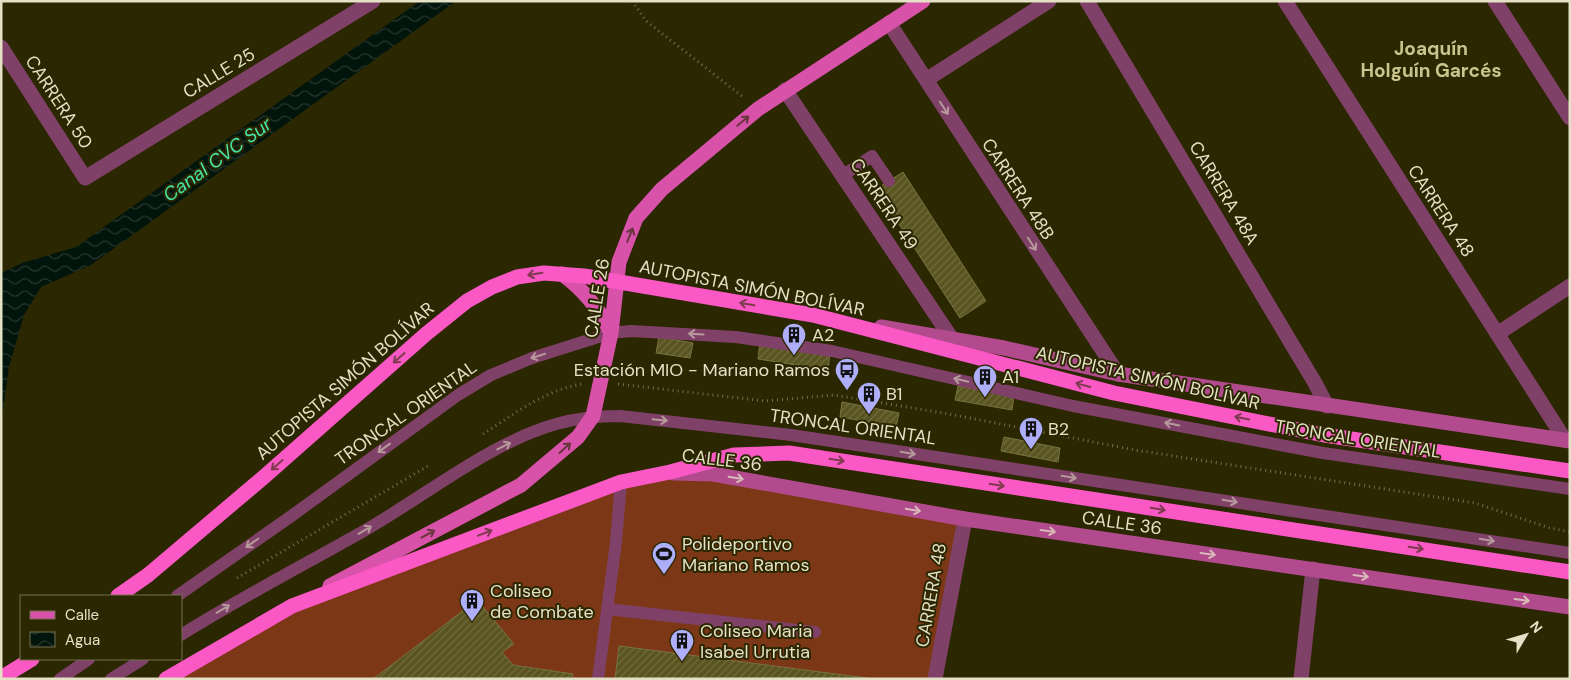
<svg xmlns="http://www.w3.org/2000/svg" width="1571" height="680" font-family="'DM Sans',sans-serif">
  <style>
    .pitch { fill: #7c3716 }
    .water { fill: url(#water-waves) }
    .building { fill: url(#building-hatch); stroke: #78733f }
    .lines { fill: none; stroke-linecap: round; stroke-linejoin: round }
    .path { stroke: #73704d; stroke-width: 3; stroke-dasharray: 1 4; stroke-linecap: butt }
    .lane { stroke: #804168; stroke-width: 12 }
    .street { stroke: #804168; stroke-width: 15 }
    .secondary { stroke: #b14b8d; stroke-width: 15 }
    .primary { stroke: #d852aa; stroke-width: 15 }
    .highway { stroke: #fa58c4; stroke-width: 15 }
    .oneway { stroke: #b7999c }
    .oneway2 { stroke: #68363c }
    .oneway3 { stroke: #7e3b4e }
    .oneway4 { stroke: #d7bcb8 }
    .labels { text-anchor: middle; stroke-width: 4; stroke-linejoin: round; paint-order: stroke }
    .street-label { font-size: 18px; fill: #e4e1c6; stroke: #2b2700 }
    .poi-label { font-size: 18px; fill: #e4e1c6; stroke: #2b2700; text-anchor: start }
    .neighbourhood-label { font-size: 19px; font-weight: bold; fill: #cac58f; stroke: #2b2700 }
    .water-label { font-size: 19px; font-style: italic; fill: #46e4a8; stroke: #2b2700 }
  </style>
  <defs>
    <pattern id="water-waves" width="16" height="10" patternUnits="userSpaceOnUse" patternTransform="scale(1.25)"><rect width="16" height="10" fill="#02150c"/><path d="M0 5q4-4 8 0t8 0" fill="none" stroke="#27372e"/></pattern>
    <pattern id="building-hatch" width="6" height="6" patternUnits="userSpaceOnUse" patternTransform="scale(1.25)"><rect width="6" height="6" fill="#595420"/><path d="M-1 1l2-2M0 6l6-6M5 7l2-2" fill="none" stroke="#716c3f"/></pattern>
  </defs>
  <rect width="100%" height="100%" fill="#2b2700"/>
  <path class="pitch" d="M670 472 965 519 935 679H166L292 606Z"/>
  <path class="water" d="M420 1H456L91 265 41 287 24 315 9 367 1 423V273L22 263 76 247Z"/>
  <path class="building" d="M903 172 986 301 960 318 876 189Z
    M659 337 693 343 690 358 656 353Z
    M760 342 830 353 828 370 758 359Z
    M958 386 1014 396 1012 410 955 400Z
    M842 402 899 413 896 427 840 417Z
    M1004 437 1060 448 1058 462 1001 451Z
    M477 600 514 644 502 652 513 665 573 674 572 679H373Z
    M619 646 875 679H615Z"/>
  <g class="lines">
    <path class="path" d="M632 1 646 21 743 97
      M618 384 765 401 834 395 949 414 1135 450 1475 503 1550 528 1570 532
      M483 434C514 414 545 390 582 384
      M237 578 428 466"/>
    <path class="lane" d="M842 176 872 156 889 181
      M177 596 290 517 458 395 491 375 532 358 611 333 631 331 736 337 832 351 1073 406 1323 453 1570 489
      M607 609 815 632
      M181 635C240 598 302 566 362 532 424 497 489 443 556 424 577 418 598 416 620 416L791 435 1570 553
      M60 679 89 659
      M111 679 143 659
      M598 679 616 542 621 482"/>
    <path class="street" d="M1087 1 1315 383 1327 406
      M1285 1 1565 440
      M1495 1 1570 118
      M889 23 1118 374
      M1 47 85 178 373 1
      M926 80 1049 1
      M785 90 952 339
      M1497 334 1570 286
      M935 679 965 519
      M1301 679 1313 569"/>
    <path class="secondary" d="M881 327 1004 348 1118 374 1570 441
      M674 473 713 474 965 519 1570 607"/>
    <path class="primary" d="M562 274C584 290 599 308 611 333
      M330 586 521 485 578 437 593 416 611 333 619 262 636 218 662 189 758 109 923 1"/>
    <path class="highway" d="M118 596 148 575 265 476 426 334 467 301 492 287 517 277 544 273 584 276 813 315 1114 393 1324 435 1570 471
      M1 678 32 659
      M166 679 292 606 621 482 670 472 734 455 789 453 1570 572"/>
  </g>
  <defs><path id="oneway-shaft" d="M-6 0H5M1.5-3L5.5 0L1.5 3" fill="none" stroke-width="1.6" stroke-linecap="round" stroke-linejoin="round" transform="scale(1.25)"/></defs>
  <g class="oneway">
    <use href="#oneway-shaft" transform="translate(944 108) rotate(57)"/>
    <use href="#oneway-shaft" transform="translate(1032 244) rotate(57)"/>
    <use href="#oneway-shaft" transform="translate(696 334) rotate(-177)"/>
    <use href="#oneway-shaft" transform="translate(538 356) rotate(162)"/>
    <use href="#oneway-shaft" transform="translate(961 380) rotate(-167)"/>
    <use href="#oneway-shaft" transform="translate(660 420) rotate(6)"/>
    <use href="#oneway-shaft" transform="translate(1172 424) rotate(-169)"/>
    <use href="#oneway-shaft" transform="translate(504 446) rotate(-27)"/>
    <use href="#oneway-shaft" transform="translate(384 448) rotate(144)"/>
    <use href="#oneway-shaft" transform="translate(908 453) rotate(9)"/>
    <use href="#oneway-shaft" transform="translate(1069 477) rotate(9)"/>
    <use href="#oneway-shaft" transform="translate(1230 501) rotate(9)"/>
    <use href="#oneway-shaft" transform="translate(365 530) rotate(-31)"/>
    <use href="#oneway-shaft" transform="translate(1487 540) rotate(9)"/>
    <use href="#oneway-shaft" transform="translate(252 543) rotate(145)"/>
    <use href="#oneway-shaft" transform="translate(223 609) rotate(-31)"/>
  </g>
  <g class="oneway2">
    <use href="#oneway-shaft" transform="translate(743 121) rotate(-40)"/>
    <use href="#oneway-shaft" transform="translate(630 235) rotate(-68)"/>
    <use href="#oneway-shaft" transform="translate(565 448) rotate(-42)"/>
    <use href="#oneway-shaft" transform="translate(428 534) rotate(-28)"/>
  </g>
  <g class="oneway3">
    <use href="#oneway-shaft" transform="translate(535 274) rotate(171)"/>
    <use href="#oneway-shaft" transform="translate(747 304) rotate(-170)"/>
    <use href="#oneway-shaft" transform="translate(399 358) rotate(139)"/>
    <use href="#oneway-shaft" transform="translate(1083 385) rotate(-165)"/>
    <use href="#oneway-shaft" transform="translate(1242 418) rotate(-169)"/>
    <use href="#oneway-shaft" transform="translate(837 460) rotate(9)"/>
    <use href="#oneway-shaft" transform="translate(277 465) rotate(139)"/>
    <use href="#oneway-shaft" transform="translate(997 485) rotate(9)"/>
    <use href="#oneway-shaft" transform="translate(1158 509) rotate(9)"/>
    <use href="#oneway-shaft" transform="translate(485 533) rotate(-21)"/>
    <use href="#oneway-shaft" transform="translate(1416 548) rotate(9)"/>
  </g>
  <g class="oneway4">
    <use href="#oneway-shaft" transform="translate(736 478) rotate(10)"/>
    <use href="#oneway-shaft" transform="translate(913 510) rotate(10)"/>
    <use href="#oneway-shaft" transform="translate(1048 531) rotate(8)"/>
    <use href="#oneway-shaft" transform="translate(1208 554) rotate(8)"/>
    <use href="#oneway-shaft" transform="translate(1361 576) rotate(8)"/>
    <use href="#oneway-shaft" transform="translate(1522 600) rotate(8)"/>
  </g>
  <defs>
    <symbol id="building-pin" viewBox="-11 -11 22 30"><path d="M0 17L-7.5 6A9.5 9.5 0 1 1 7.5 6Z" fill="#aeaefa" stroke="#2b2700"/><path d="M-4-6H4V6H1V3H-1V6H-4ZM-2.5-4.3h1.7v1.8h-1.7ZM.8-4.3h1.7v1.8H.8ZM-2.5-1h1.7V.8h-1.7ZM.8-1h1.7V.8H.8Z" fill="#111"/></symbol>
    <symbol id="bus-pin" viewBox="-11 -11 22 30"><path d="M0 17L-7.5 6A9.5 9.5 0 1 1 7.5 6Z" fill="#aeaefa" stroke="#2b2700"/><path d="M-5-6H5V4H4V6H2V4H-2V6H-4V4H-5ZM-3.5-4V0h7V-4ZM-3.5 1.2v1.5H-2V1.2ZM2 1.2v1.5H3.5V1.2Z" fill="#111"/></symbol>
    <symbol id="stadium-pin" viewBox="-11 -11 22 30"><path d="M0 17L-7.5 6A9.5 9.5 0 1 1 7.5 6Z" fill="#aeaefa" stroke="#2b2700"/><path d="M0-5a6.5 5 0 1 0 0 10a6.5 5 0 1 0 0-10ZM-3.5-1.8h7v3.6h-7Z" fill="#111"/></symbol>
  </defs>
  <g fill-rule="evenodd">
    <use href="#building-pin" x="780" y="321" width="28" height="38"/>
    <use href="#bus-pin" x="833" y="356" width="28" height="38"/>
    <use href="#building-pin" x="971" y="363" width="28" height="38"/>
    <use href="#building-pin" x="855" y="380" width="28" height="38"/>
    <use href="#building-pin" x="1017" y="415" width="28" height="38"/>
    <use href="#stadium-pin" x="650" y="540" width="28" height="38"/>
    <use href="#building-pin" x="458" y="587" width="28" height="38"/>
    <use href="#building-pin" x="668" y="627" width="28" height="38"/>
  </g>
  <g class="labels">
    <g class="street-label">
      <text transform="translate(219 73) rotate(-31)" y="6">CALLE 25</text>
      <text transform="translate(59 102) rotate(57)" y="6">CARRERA 50</text>
      <text transform="translate(1018 189) rotate(57)" y="6">CARRERA 48B</text>
      <text transform="translate(1224 193) rotate(59)" y="6">CARRERA 48A</text>
      <text transform="translate(884 204) rotate(56)" y="6">CARRERA 49</text>
      <text transform="translate(1441 211) rotate(57)" y="6">CARRERA 48</text>
      <text transform="translate(752 288) rotate(11)" y="6">AUTOPISTA SIMÓN BOLÍVAR</text>
      <text transform="translate(597 298) rotate(-81)" y="6">CALLE 26</text>
      <text transform="translate(1148 378) rotate(13)" y="6">AUTOPISTA SIMÓN BOLÍVAR</text>
      <text transform="translate(345 381) rotate(-41)" y="6">AUTOPISTA SIMÓN BOLÍVAR</text>
      <text transform="translate(406 413) rotate(-35)" y="6">TRONCAL ORIENTAL</text>
      <text transform="translate(853 427) rotate(8)" y="6">TRONCAL ORIENTAL</text>
      <text transform="translate(1358 439) rotate(9)" y="6">TRONCAL ORIENTAL</text>
      <text transform="translate(722 460) rotate(7)" y="6">CALLE 36</text>
      <text transform="translate(1122 523) rotate(8)" y="6">CALLE 36</text>
      <text transform="translate(931 595) rotate(-80)" y="6">CARRERA 48</text>
    </g>
    <g class="poi-label">
      <text x="812" y="341">A2</text>
      <text x="830" y="376" text-anchor="end">Estación MIO - Mariano Ramos</text>
      <text x="1002" y="383">A1</text>
      <text x="886" y="400">B1</text>
      <text x="1048" y="435">B2</text>
      <text x="682" y="550">Polideportivo<tspan x="682" dy="21">Mariano Ramos</tspan></text>
      <text x="490" y="597">Coliseo<tspan x="490" dy="21">de Combate</tspan></text>
      <text x="700" y="637">Coliseo Maria<tspan x="700" dy="21">Isabel Urrutia</tspan></text>
    </g>
    <g class="neighbourhood-label">
      <text x="1431" y="55">Joaquín<tspan x="1431" dy="22">Holguín Garcés</tspan></text>
    </g>
    <g class="water-label">
      <text transform="translate(217 159) rotate(-36)" y="7">Canal CVC Sur</text>
    </g>
  </g>
  <rect width="1571" height="680" fill="none" stroke="#e4e1c6" stroke-width="5"/>
  <rect x="20" y="595" width="162" height="65" fill="#2b2700" stroke="#75714f"/>
  <rect x="30" y="611" width="25" height="8" fill="#d852aa" stroke="#75714f"/>
  <text x="65" y="620" font-size="15" fill="#e4e1c6">Calle</text>
  <rect x="30" y="632" width="25" height="15" fill="url(#water-waves)" stroke="#75714f"/>
  <text x="65" y="645" font-size="15" fill="#e4e1c6">Agua</text>
  <g transform="translate(1526 635) rotate(52)" stroke="#2b2700" stroke-width="4" paint-order="stroke">
  <path d="M0-4L9 19L0 12L-9 19Z" fill="#e4e1c6"/>
  <text y="-8" font-size="14" font-weight="bold" text-anchor="middle" fill="#e4e1c6">N</text>
  </g>
</svg>
